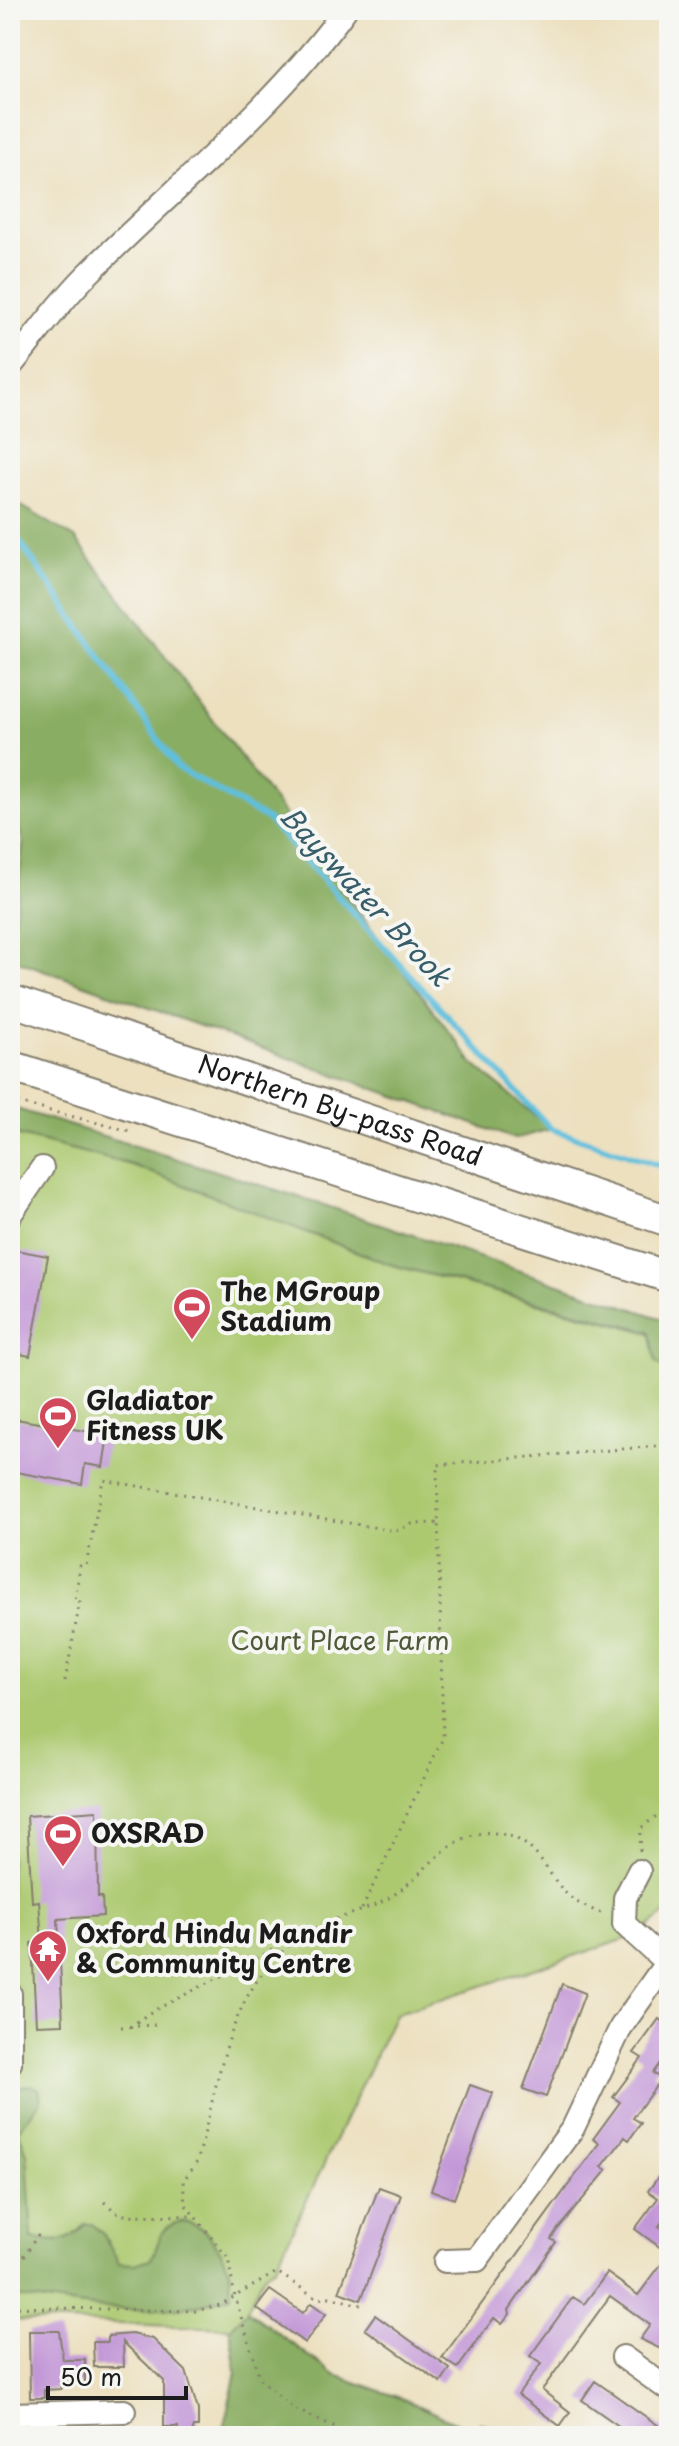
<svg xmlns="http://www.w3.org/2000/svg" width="679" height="2446" font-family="'Playpen Sans',sans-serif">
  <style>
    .green { fill: #acc970; stroke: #647246; stroke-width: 2 }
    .forest { fill: #89ad62; stroke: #52643f; stroke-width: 2 }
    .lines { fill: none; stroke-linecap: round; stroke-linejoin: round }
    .stream { stroke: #5ebfdd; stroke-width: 6 }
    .building { fill: #c297d7 }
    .minor-casing { stroke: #847e6e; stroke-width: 26 }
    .highway-casing { stroke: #847e6e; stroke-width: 34 }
    .path { stroke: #847e6e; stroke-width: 3; stroke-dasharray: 2 6; stroke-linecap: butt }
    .minor { stroke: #fff; stroke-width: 22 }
    .highway { stroke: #fff; stroke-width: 30 }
    .labels { text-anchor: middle; stroke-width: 8; stroke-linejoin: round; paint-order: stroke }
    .street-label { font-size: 26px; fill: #1c1c1c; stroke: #f6f6f2 }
    .poi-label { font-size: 26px; font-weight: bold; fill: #1c1c1c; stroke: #f6f6f2; text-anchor: start }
    .park-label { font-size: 26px; fill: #4e5939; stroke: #f6f6f2 }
    .water-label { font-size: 28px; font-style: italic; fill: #365d69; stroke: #f6f6f2 }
  </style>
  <rect width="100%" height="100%" fill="#f6f6f2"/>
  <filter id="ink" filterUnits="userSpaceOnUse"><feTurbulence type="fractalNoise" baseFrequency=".0125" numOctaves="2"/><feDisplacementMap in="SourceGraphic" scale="16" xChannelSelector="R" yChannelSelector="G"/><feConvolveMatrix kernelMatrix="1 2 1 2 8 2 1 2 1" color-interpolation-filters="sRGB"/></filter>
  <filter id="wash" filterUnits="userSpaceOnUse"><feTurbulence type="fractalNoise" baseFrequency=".006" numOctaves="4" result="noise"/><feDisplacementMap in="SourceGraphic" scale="32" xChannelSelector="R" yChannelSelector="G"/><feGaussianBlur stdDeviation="1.8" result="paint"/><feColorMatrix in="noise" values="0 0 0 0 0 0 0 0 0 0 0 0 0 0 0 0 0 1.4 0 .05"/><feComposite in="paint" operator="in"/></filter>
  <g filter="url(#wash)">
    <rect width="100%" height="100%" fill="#ece0bf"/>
    <path class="green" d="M10 1133 132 1165 389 1264 669 1338V1911L635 1936 395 2014 275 2267 265 2273 247 2310 335 2375 403 2399 474 2431 480 2423 519 2436 222 2434 236 2373 230 2328 10 2320Z"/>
    <path class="forest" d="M10 499 75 538 471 1060 467 1059 551 1129 515 1139 10 958V932L15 917 23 844 10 791Z
      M10 1107 312 1201 669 1321V1371L656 1362 650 1331 389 1264 132 1165 12 1134 10 1137Z
      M31 2085 39 2089 41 2101 18 2130 27 2153 32 2239C58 2241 66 2246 85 2224H92L104 2235 119 2263 134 2264 151 2259C157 2250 158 2237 164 2231 190 2203 221 2244 229 2270 231 2278 230 2288 231 2296 160 2321 83 2306 10 2296V2089Z
      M247 2311 335 2375 403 2399 474 2431 480 2423 519 2436H222L236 2373 230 2328Z"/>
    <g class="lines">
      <path class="stream" d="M10 528 178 768 268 820 551 1129 669 1168"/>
    </g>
    <g id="blocks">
      <path class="building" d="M10 1249 48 1256 30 1356 10 1352Z
        M10 1418 108 1435 103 1467 85 1464 82 1484 10 1471Z
        M97 1811 98 1897H102L103 1916 58 1919 63 2024 36 2025 32 1943 42 1942 39 1901 32 1902 27 1816Z
        M562 1984 585 1993 546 2097 523 2089Z
        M659 2019 669 2026V2050L653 2073 661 2079 633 2118 641 2123 629 2140 625 2137 602 2167 607 2170 557 2230 551 2239 556 2242 509 2310 510 2314 502 2324 494 2318 458 2368 442 2358 599 2143 593 2139 620 2102 613 2097 642 2058 634 2053Z
        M470 2085 493 2093 454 2199 431 2190Z
        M669 2162V2213L659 2226 669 2233V2254L635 2229 658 2198 648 2191Z
        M379 2187 401 2195 361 2300 339 2292Z
        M669 2254V2353L640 2339 650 2325 610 2296 542 2390 570 2412 560 2426 518 2395 541 2364 530 2356 573 2297 584 2304 607 2273 638 2295Z
        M270 2290 303 2313 311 2303 326 2314 305 2343 256 2308Z
        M375 2315 450 2369 441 2383 365 2329Z
        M29 2331H59L63 2360H85V2383H60L61 2389 44 2390V2398H30Z
        M132 2334 153 2339 186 2371 198 2410V2427H194L191 2436H176L178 2427H164V2381L123 2342 124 2367H94L93 2342H108V2336Z
        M595 2381 669 2433V2436H633L582 2400Z"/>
    </g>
  </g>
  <g filter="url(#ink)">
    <use href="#blocks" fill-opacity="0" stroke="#847e6e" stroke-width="2"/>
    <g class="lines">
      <defs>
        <path id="minor" d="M10 367C36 336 60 301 89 273 175 187 273 109 345 10
          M10 1215 42 1168
          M639 1871 625 1898 624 1924 669 1965
          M10 1994V2063
          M445 2261 477 2260 573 2128 621 2027 666 1963
          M623 2357 669 2390
          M10 2414 124 2411"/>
        <g id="highway">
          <path id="s1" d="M10 1000 669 1221"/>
          <path d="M10 1066 669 1277"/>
        </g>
      </defs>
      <use href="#minor" class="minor-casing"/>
      <use href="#highway" class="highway-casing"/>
      <path class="path" d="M10 1101 130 1131
        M65 1681 80 1602 75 1601 80 1566H86L103 1480 395 1531 412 1524 438 1523
        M640 1851 641 1828 669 1806
        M362 1909 443 1738 437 1465 669 1445
        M121 2027 155 2025
        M130 2027 149 2013 306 1933
        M104 2202 120 2215 193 2216
        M10 2263 23 2258 41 2230
        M10 2307 195 2311 220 2305 277 2272 318 2299 329 2297 365 2306
        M373 2436 343 2430 294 2409 260 2379 235 2297 228 2258 185 2204 183 2181 197 2162C222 2074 227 1975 316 1928 343 1914 375 1910 399 1891 426 1871 456 1828 495 1833 533 1837 541 1864 562 1889 572 1902 588 1908 603 1914"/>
      <use href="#minor" class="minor"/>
      <use href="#highway" class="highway"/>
    </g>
  </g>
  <defs>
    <symbol id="stadium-pin" viewBox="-11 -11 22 30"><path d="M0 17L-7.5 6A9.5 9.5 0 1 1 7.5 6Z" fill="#d1495b" stroke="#f6f6f2"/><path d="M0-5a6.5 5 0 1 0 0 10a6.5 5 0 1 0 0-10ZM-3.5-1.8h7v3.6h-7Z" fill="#fff"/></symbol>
    <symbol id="temple-pin" viewBox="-11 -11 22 30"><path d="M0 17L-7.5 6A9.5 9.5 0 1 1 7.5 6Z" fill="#d1495b" stroke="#f6f6f2"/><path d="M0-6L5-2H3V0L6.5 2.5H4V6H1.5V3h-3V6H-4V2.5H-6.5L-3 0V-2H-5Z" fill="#fff"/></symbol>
  </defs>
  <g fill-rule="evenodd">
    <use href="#stadium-pin" x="170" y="1285" width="44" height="60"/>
    <use href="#stadium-pin" x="36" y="1394" width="44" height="60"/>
    <use href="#stadium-pin" x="41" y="1812" width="44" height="60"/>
    <use href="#temple-pin" x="26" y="1927" width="44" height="60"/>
  </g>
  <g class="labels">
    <g class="street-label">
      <text dy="9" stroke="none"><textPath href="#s1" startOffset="348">Northern By-pass Road</textPath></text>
    </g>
    <g class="poi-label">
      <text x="220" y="1301">The MGroup<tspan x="220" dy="30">Stadium</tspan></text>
      <text x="86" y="1410">Gladiator<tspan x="86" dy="30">Fitness UK</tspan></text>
      <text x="91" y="1843">OXSRAD</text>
      <text x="76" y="1943">Oxford Hindu Mandir<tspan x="76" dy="30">&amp; Community Centre</tspan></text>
    </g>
    <g class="park-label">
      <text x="340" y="1650">Court Place Farm</text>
    </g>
    <g class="water-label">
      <text transform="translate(365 896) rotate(47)" y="10">Bayswater Brook</text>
    </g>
  </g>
  <rect width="679" height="2446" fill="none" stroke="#f6f6f2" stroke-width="40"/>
  <path d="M48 2386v12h138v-12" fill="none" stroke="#1c1c1c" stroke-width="4"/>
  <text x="60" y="2386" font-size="24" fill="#1c1c1c" stroke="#f6f6f2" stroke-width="6" paint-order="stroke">50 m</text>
</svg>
